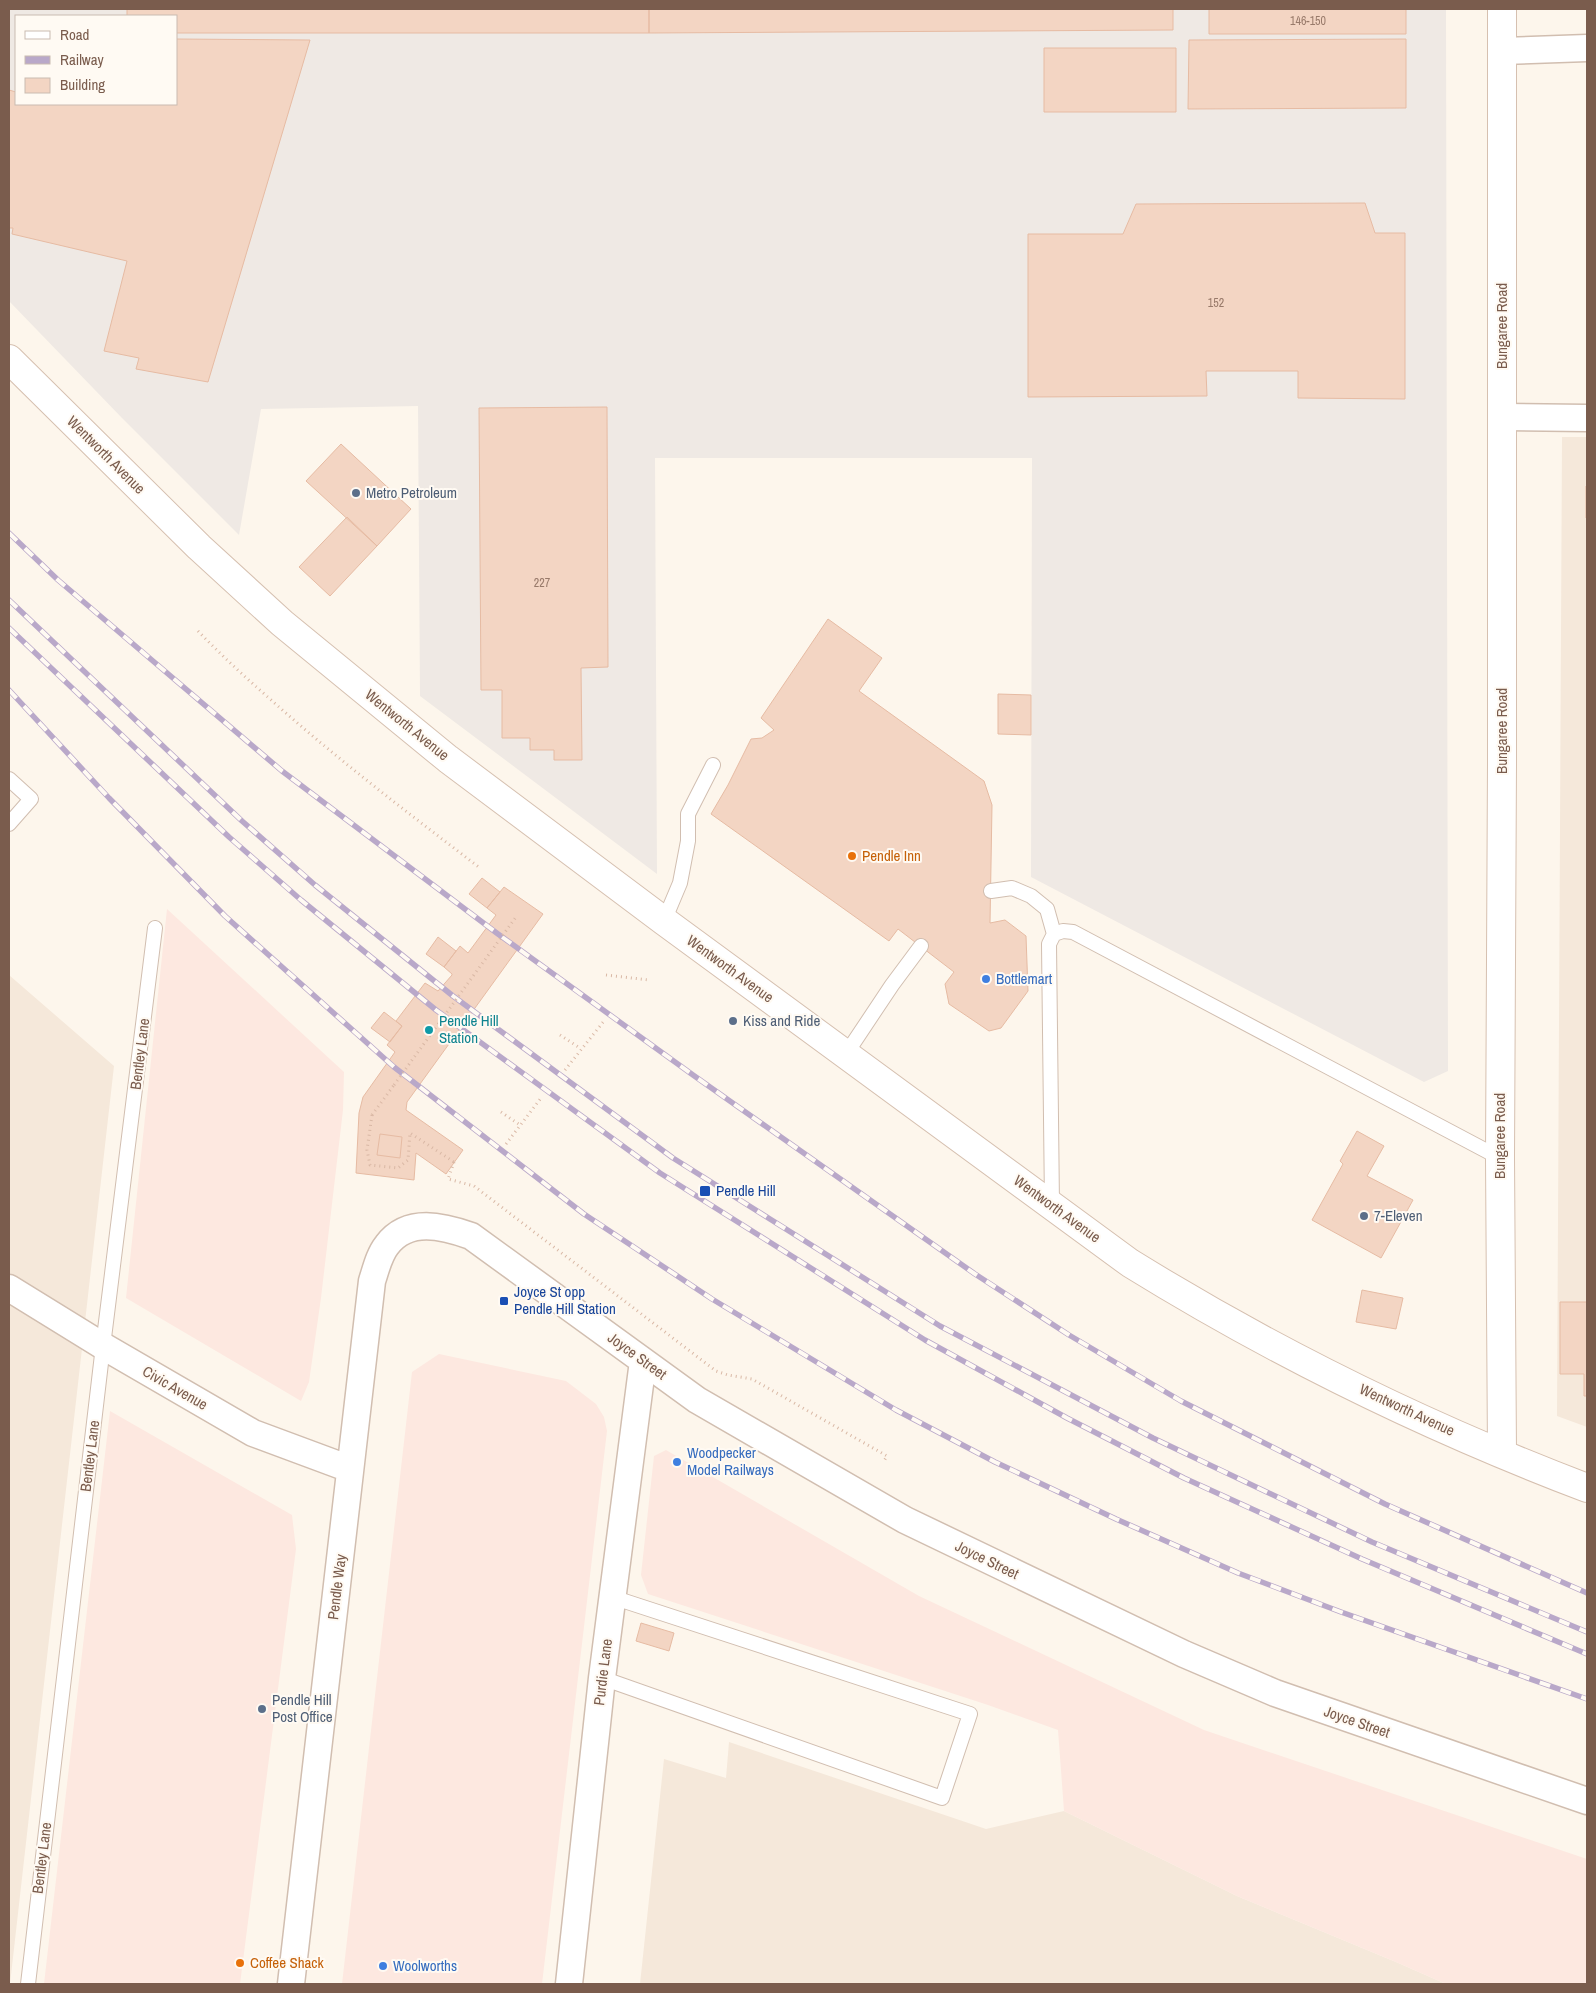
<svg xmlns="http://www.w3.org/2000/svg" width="1596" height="1993" font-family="'Archivo Narrow',sans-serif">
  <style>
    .residential { fill: #f5e8da }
    .commercial { fill: #fde8e0 }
    .industrial { fill: #efe9e4; fill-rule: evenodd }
    .building { fill: #f3d5c3; stroke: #e6bba3 }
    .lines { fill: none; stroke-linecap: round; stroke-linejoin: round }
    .lane-casing { stroke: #d1beb0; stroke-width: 16 }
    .street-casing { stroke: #d1beb0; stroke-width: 29 }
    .secondary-casing { stroke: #d6c0b0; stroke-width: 30 }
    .path { stroke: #d9b8a5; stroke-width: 3; stroke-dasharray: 1 4; stroke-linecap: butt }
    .lane { stroke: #fff; stroke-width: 14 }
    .street { stroke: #fff; stroke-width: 26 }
    .secondary { stroke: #fff; stroke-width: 28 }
    .rail-casing { stroke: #b9a8c9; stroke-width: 5.5 }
    .rail { stroke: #fffaf3; stroke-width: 4; stroke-dasharray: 11; stroke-linecap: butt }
    .path-bridge { stroke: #d9b8a5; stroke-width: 3; stroke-dasharray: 1 4; stroke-linecap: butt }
    .service-dot { fill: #5c6f8a; stroke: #fffaf3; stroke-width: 2 }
    .food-dot { fill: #e8710a; stroke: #fffaf3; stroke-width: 2 }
    .shop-dot { fill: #3f7fe0; stroke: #fffaf3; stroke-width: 2 }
    .culture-dot { fill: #0f9aa8; stroke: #fffaf3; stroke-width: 2 }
    .transit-dot { fill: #1a4fb4; stroke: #fffaf3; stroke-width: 2 }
    .labels { text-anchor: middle; stroke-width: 4; stroke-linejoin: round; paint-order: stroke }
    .number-label { font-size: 12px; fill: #987a6a }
    .street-label { font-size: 15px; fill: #7a5c4d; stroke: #fffaf3 }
    .service-label { font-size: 15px; fill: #4e5e75; stroke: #fffaf3; text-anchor: start }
    .food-label { font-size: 15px; fill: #c56008; stroke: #fffaf3; text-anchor: start }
    .shop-label { font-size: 15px; fill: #366cbe; stroke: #fffaf3; text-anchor: start }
    .culture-label { font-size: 15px; fill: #0d838f; stroke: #fffaf3; text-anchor: start }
    .transit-label { font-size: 15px; fill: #164399; stroke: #fffaf3; text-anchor: start }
  </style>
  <rect width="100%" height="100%" fill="#fdf6ec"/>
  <path class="residential" d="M1562 437H1587V1427L1557 1416Z
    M9 975 114 1066 10 1984H9Z
    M729 1742 986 1829 1064 1811 1237 1896 1396 1962 1446 1984H640L664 1759 726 1778Z"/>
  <path class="commercial" d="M167 909 344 1072 343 1110 321 1298 309 1382 301 1401 126 1298Z
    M439 1354 566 1381 596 1404 604 1417 607 1431 542 1984H342L412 1372Z
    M110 1411 292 1515 296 1549 240 1984H44Z
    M666 1450 919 1596 1204 1730 1587 1859V1984H1446L1396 1962 1237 1896 1064 1811 1058 1730 988 1705 648 1594 641 1575 654 1456Z"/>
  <path class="industrial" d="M9 9H1446L1448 1071 1424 1082 1031 877 1032 458H655L657 874 420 696 418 406 261 409 239 535 122 418 9 301ZM16 16H176V104H16Z"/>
  <path class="building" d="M127 9H649V33H176V16H127Z
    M649 9H1173V30L649 33Z
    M1209 9H1406V34H1209Z
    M176 39 310 40 208 382 136 369 139 358 104 351 127 261 12 234 13 228H9V90L16 92V104H176Z
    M1406 39V108L1188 109 1189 40Z
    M1044 48H1176V112H1044Z
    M1365 203 1375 233H1405V399L1298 398V371H1206L1207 396 1028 397V234H1123L1136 204Z
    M607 407 608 667 581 668 582 760H554V750H530V738H502V690H481L479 408Z
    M341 444 411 509 377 546 306 481Z
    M1587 485V518H1586V486Z
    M347 517 377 546 330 596 299 567Z
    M828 619 882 658 859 691 984 781 992 805 990 923 1005 920 1026 936 1028 991 1001 1028 989 1031 949 1004 945 984 954 972 898 929 889 941 711 814 728 785 751 739 762 738 774 730 761 718Z
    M998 694 1031 695V735L998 734Z
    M482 878 500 892 487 908 469 894Z
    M504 887 543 914 407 1102 406 1110 463 1150 446 1174 416 1153 414 1180 356 1173 359 1113 363 1097 395 1052 387 1045 402 1026 396 1021 425 983 438 991 452 975V974L444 967 460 946 468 953 496 915 487 908Z
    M438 937 456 951 444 967 426 954Z
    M384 1012 402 1026 390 1042 371 1028Z
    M1357 1131 1384 1146 1367 1176 1413 1200 1381 1258 1312 1220 1343 1164 1340 1161Z
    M380 1134 402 1137 400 1158 377 1155Z
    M1362 1290 1403 1298 1396 1329 1356 1322Z
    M1560 1302H1587V1396H1584V1374H1560Z
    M641 1623 674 1633 669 1651 636 1641Z"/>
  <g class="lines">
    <defs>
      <path id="lane" d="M9 779 31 799 9 824
        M991 891 1012 888 1031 896 1047 909 1054 934
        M664 921 680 883 688 841V814L713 765
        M846 1054 892 985 921 946
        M1052 1205 1049 944 1054 934 1063 931 1073 932 1500 1158
        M602 1678 942 1798 970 1714 612 1597
        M28 1984 103 1346 155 928"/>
      <path id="street" d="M1502 51 1587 48
        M1503 417 1587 418
        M9 1288 103 1346 253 1433 350 1469
        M291 1984 372 1281C376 1269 379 1255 387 1245 408 1217 443 1226 471 1236L697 1400 905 1520 1184 1654 1275 1693 1587 1801
        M569 1984 602 1678 643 1361"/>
      <path id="secondary" d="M1502 9V763L1500 1158 1502 1453
        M9 359 199 547 282 623 448 759 664 921 1130 1263C1274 1352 1429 1428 1587 1488"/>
    </defs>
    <use href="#lane" class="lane-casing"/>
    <use href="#street" class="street-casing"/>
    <use href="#secondary" class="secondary-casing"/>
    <path class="path" d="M198 631C221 655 245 677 270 699 337 759 408 813 480 868
      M606 975 649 980
      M560 1035 580 1048
      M565 1070 604 1021
      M501 1112 520 1125
      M372 1115 394 1085
      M506 1144 541 1098
      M454 1162 448 1179 474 1186 716 1371 728 1375 752 1379 887 1456 884 1461"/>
    <use href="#lane" class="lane"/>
    <use href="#street" class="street"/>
    <use href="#secondary" class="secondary"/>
    <defs>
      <path id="rail" d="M9 533 58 580 282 771 498 934 693 1075 975 1274 1069 1335 1181 1401 1385 1504 1587 1593
        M9 600 242 821 315 885 453 996 673 1158 940 1326 1153 1438 1372 1542 1587 1632
        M9 628 229 837 301 900 436 1010 660 1173 925 1340 1067 1418 1184 1478 1362 1559 1587 1654
        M9 690 109 798 225 916 394 1067 584 1214 712 1299 896 1410 995 1462 1116 1519 1238 1573 1341 1612 1587 1699"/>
    </defs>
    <use href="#rail" class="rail-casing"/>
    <use href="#rail" class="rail"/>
    <path class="path-bridge" d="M394 1085 516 917
      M372 1115 367 1150 370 1165 398 1168 408 1160 410 1133 454 1162"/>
  </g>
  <g class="service-dot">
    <circle cx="356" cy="493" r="5"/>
    <circle cx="733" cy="1021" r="5"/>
    <circle cx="1364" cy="1216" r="5"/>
    <circle cx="262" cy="1709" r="5"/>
  </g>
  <g class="food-dot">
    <circle cx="852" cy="856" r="5"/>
    <circle cx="240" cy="1963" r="5"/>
  </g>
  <g class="shop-dot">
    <circle cx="986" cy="979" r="5"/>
    <circle cx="677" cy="1462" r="5"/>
    <circle cx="383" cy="1966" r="5"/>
  </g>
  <circle class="culture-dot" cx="429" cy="1030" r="5"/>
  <g class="transit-dot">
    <rect x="699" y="1185" width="12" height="12" rx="2.5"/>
    <rect x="499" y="1296" width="10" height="10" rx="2.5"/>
  </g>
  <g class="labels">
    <g class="number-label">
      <text x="1308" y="25">146-150</text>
      <text x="1216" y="307">152</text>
      <text x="542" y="587">227</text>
    </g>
    <g class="street-label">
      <text transform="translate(1502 326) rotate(-90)" y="5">Bungaree Road</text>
      <text transform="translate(106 455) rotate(45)" y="5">Wentworth Avenue</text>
      <text transform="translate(407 725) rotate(39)" y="5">Wentworth Avenue</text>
      <text transform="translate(1502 731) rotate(-90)" y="5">Bungaree Road</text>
      <text transform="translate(730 969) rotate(36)" y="5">Wentworth Avenue</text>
      <text transform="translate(140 1054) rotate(-83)" y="5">Bentley Lane</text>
      <text transform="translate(1500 1136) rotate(-90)" y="5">Bungaree Road</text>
      <text transform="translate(1057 1209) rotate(36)" y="5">Wentworth Avenue</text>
      <text transform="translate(637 1356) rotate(36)" y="5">Joyce Street</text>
      <text transform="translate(175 1388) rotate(30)" y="5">Civic Avenue</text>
      <text transform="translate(1407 1410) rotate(25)" y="5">Wentworth Avenue</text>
      <text transform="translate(90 1456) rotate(-83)" y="5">Bentley Lane</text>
      <text transform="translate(987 1560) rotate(26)" y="5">Joyce Street</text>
      <text transform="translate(337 1587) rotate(-83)" y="5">Pendle Way</text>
      <text transform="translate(603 1672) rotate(-83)" y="5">Purdie Lane</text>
      <text transform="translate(1357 1722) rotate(19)" y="5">Joyce Street</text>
      <text transform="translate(42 1858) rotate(-83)" y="5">Bentley Lane</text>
    </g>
    <g class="service-label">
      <text x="366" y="498">Metro Petroleum</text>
      <text x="743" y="1026">Kiss and Ride</text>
      <text x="1374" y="1221">7-Eleven</text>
      <text x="272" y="1705">Pendle Hill<tspan x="272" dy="17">Post Office</tspan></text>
    </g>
    <g class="food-label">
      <text x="862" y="861">Pendle Inn</text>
      <text x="250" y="1968">Coffee Shack</text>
    </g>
    <g class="shop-label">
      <text x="996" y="984">Bottlemart</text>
      <text x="687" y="1458">Woodpecker<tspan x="687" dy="17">Model Railways</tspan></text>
      <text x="393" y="1971">Woolworths</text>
    </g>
    <g class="culture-label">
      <text x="439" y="1026">Pendle Hill<tspan x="439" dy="17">Station</tspan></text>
    </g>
    <g class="transit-label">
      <text x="716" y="1196">Pendle Hill</text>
      <text x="514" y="1297">Joyce St opp<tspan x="514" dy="17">Pendle Hill Station</tspan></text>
    </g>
  </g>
  <rect width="1596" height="1993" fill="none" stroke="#7a5c4d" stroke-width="20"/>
  <rect x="15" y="15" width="162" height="90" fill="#fffaf3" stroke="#cabbb1"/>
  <rect x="25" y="31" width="25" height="8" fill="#ffffff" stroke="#cabbb1"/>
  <text x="60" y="40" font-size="15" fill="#7a5c4d">Road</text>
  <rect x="25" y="56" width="25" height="8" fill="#b9a8c9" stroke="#cabbb1"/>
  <text x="60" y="65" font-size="15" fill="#7a5c4d">Railway</text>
  <rect x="25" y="78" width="25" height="15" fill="#f3d5c3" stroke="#cabbb1"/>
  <text x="60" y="90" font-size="15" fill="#7a5c4d">Building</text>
</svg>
